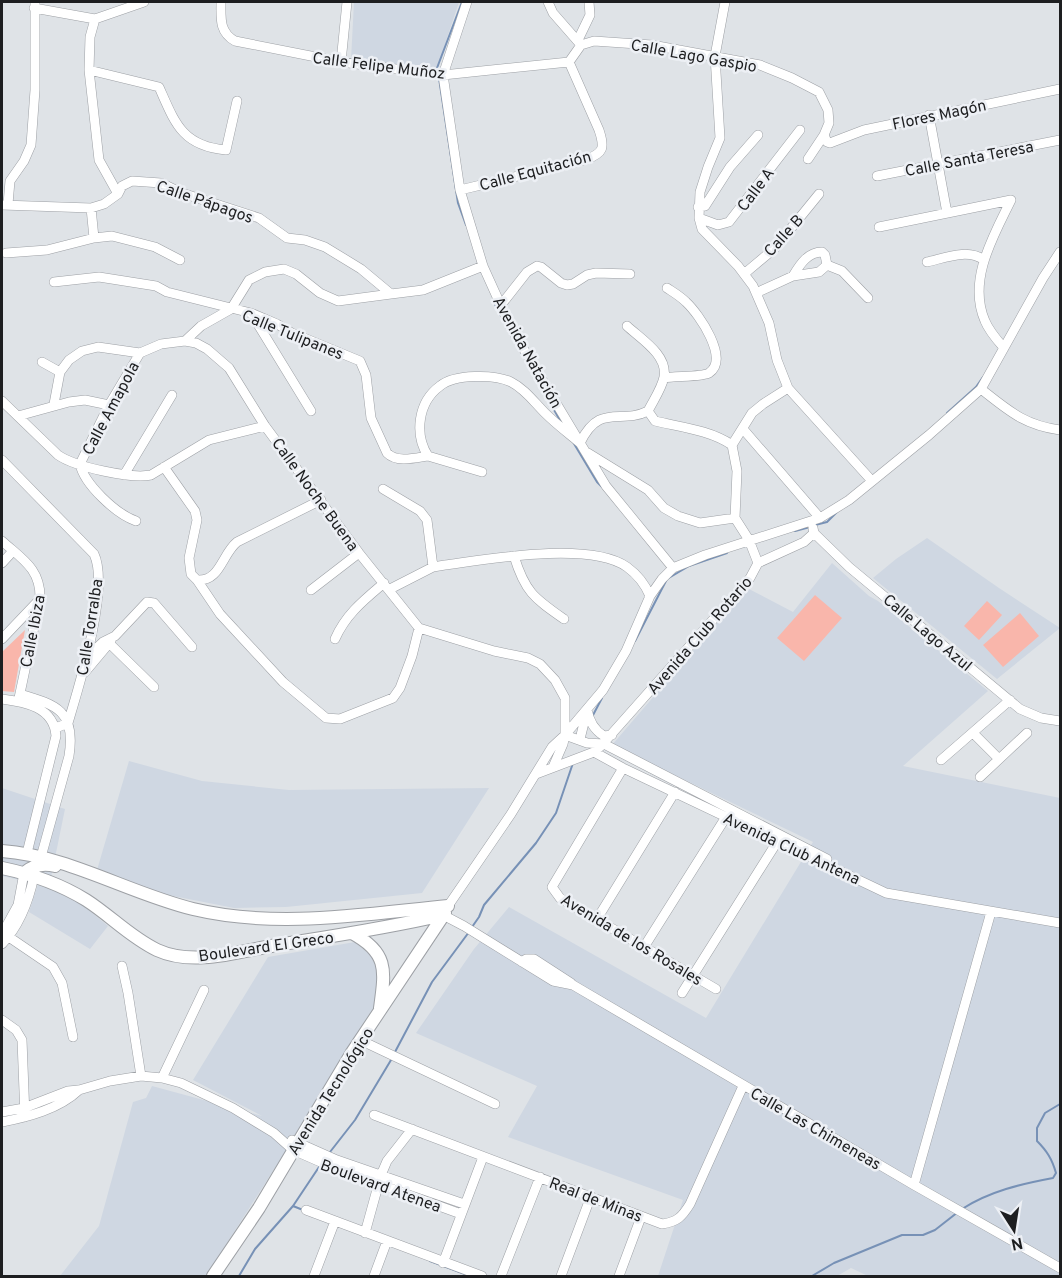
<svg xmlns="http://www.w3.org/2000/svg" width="1062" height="1278" font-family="Overpass,sans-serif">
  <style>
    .built { fill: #cfd7e2 }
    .green { fill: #f9b6ab }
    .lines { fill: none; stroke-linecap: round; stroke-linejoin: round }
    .stream { stroke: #7791b6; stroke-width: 2 }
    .minor-casing { stroke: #9da0a5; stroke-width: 10 }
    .major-casing { stroke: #9da0a5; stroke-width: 14 }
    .minor { stroke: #fff; stroke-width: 9 }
    .major { stroke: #fff; stroke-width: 12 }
    .labels { text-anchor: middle; stroke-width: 5; stroke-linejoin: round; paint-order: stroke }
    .street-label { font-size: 16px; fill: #1d1e20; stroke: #edf0f5 }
  </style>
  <rect width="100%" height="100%" fill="#dfe3e7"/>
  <path class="built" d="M354 2H459L436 71 351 60Z
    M927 538 999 588 1060 628 997 679 873 578 896 559Z
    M832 563 869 596 878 601 988 691 903 766 1060 798V1276H868L851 1268 837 1276H658L683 1200 508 1137 537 1086 416 1033 474 949 509 907 706 1018 813 842 612 745 747 588 793 612Z
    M129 761 202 781 289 790 489 788 422 893 286 907 234 908 163 894 97 870Z
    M2 788 65 809 49 887 79 902 108 926 90 949 29 912 38 884 2 876Z
    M355 942 375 959 380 1003 206 1276H60L99 1226 133 1102 146 1098 152 1086 262 1116 193 1080 268 957Z"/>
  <path class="green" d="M815 595 842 618 804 661 777 638Z
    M987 601 1002 615 979 640 964 626Z
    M1020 613 1039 636 1003 667 983 645Z
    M25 630 14 692 2 691V652Z"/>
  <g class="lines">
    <path class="stream" d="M438 72 437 68 462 2
      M439 78 458 203 466 225
      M495 304 500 315
      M537 380 561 422
      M947 413 976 387 983 377
      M573 442 597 482 603 488
      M815 525 827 522 838 511
      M795 531 810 527
      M635 641 667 579 689 566 727 553
      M592 717 602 698
      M472 927 479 917 484 905 536 843 556 813 573 763
      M395 1052 432 982 469 932
      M330 1152 355 1120 391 1060
      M293 1206 303 1210
      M962 1209C990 1191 1021 1184 1053 1178L1056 1173C1052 1159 1047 1151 1037 1141V1128L1045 1113 1060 1104
      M430 1261 470 1276
      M239 1276 255 1249 293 1206 321 1164
      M812 1276 834 1263 902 1235H923L935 1230 958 1212"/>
    <defs>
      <path id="minor" d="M221 2C221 18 219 32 235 41L341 62 443 75 569 62
        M467 2 443 75 460 190 483 266 511 328 606 486 673 568
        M548 2 553 13 581 45 594 41 652 45 760 65 792 78 819 92 828 110 829 123 824 135 808 159
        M725 2 715 56 720 138 708 167 700 192 699 218 702 229 738 266 753 286 769 323 777 360 788 388 872 481
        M34 8 95 19
        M578 40 590 15 589 2
        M341 62 347 2
        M89 70 159 87C175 123 182 146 226 150L237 101
        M929 115 947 213
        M824 135 827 142 830 143 864 130 1060 89
        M877 176 1060 140
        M460 190 585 160C604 153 605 148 599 130L569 62 581 45
        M118 194 99 160 89 70 90 37 95 19 144 2
        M8 204 10 181 24 161 31 145 35 90V2
        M2 205 91 208 104 204 118 194 122 186 132 181 161 183 182 193 259 218 287 238 305 240 325 247 361 269 391 294 423 290 483 266
        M698 207 705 206 730 167 758 135
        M91 208 94 238
        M699 218 718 225 729 222 800 130
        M879 227 1011 200
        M6 253 47 250 94 238 112 236 155 247 180 260
        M927 262C945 258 968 248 984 260
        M827 265 842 271 868 298
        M744 274 775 248 819 194
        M54 282 99 277 156 286 167 292 251 313 277 324 292 333 360 361 366 375 371 418 387 453C397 463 415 458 428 456
        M756 293 793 276 819 272 827 265 825 255 822 252C808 252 800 264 793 276
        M501 305 527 272 537 266 541 267 561 283 567 285 573 284 587 275 596 273 630 274
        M251 313 311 411
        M185 341 201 326 231 309 249 280 265 272 284 269 296 274 320 293 338 301 391 294
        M1004 348C997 340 989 331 985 321 967 280 994 235 1011 200
        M42 362 60 372
        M664 378C674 376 703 377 709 373 730 359 699 314 686 302 680 296 673 292 667 288
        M981 389C1009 411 1024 425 1060 430
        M2 401 58 455C75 467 131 479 151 475L209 440 265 426
        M54 404 60 372 69 360 82 351 98 347 140 353 161 344 185 341 196 343 207 349 229 368 265 426 359 553 419 628 494 651 528 658 540 664 555 680 565 698V735L563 744 553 767
        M648 411 655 421C680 427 710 430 732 445
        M18 416 69 402 85 400 109 405
        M743 429 820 518
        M588 453 648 490 664 508 678 516 700 523 735 518
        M2 460 94 554C110 588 79 686 68 723L56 728
        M164 467 195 511 197 520 189 558 191 574 197 580 220 614 283 682 326 718 340 719 393 698 400 688 412 656 419 628
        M482 472 428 456C414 434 418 402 440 386 454 374 495 374 511 382 525 389 534 402 545 413 556 424 568 433 580 443 600 402 620 425 648 411 653 401 662 388 664 377 668 355 641 339 627 326
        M124 475 172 395
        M383 489 420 511 427 520 433 567
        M136 521C116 514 84 484 80 464L109 405 140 353
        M813 528 814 533 849 567 1020 709 1041 718 1060 721
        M2 541C22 559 41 569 40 599L19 698
        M514 556C525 592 534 598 564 619
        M2 563 13 551
        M758 563 749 540 735 518 737 471 732 445 752 413 763 404 788 388
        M197 580C220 582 222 554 237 542L321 500
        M390 589 433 567 445 565C489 559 590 541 627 567 638 575 645 584 650 596
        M311 590 359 553
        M2 639 39 600
        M335 639C346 614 364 600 384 583
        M110 644 154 687
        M87 657 103 642 115 636 147 602 154 603 192 647
        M85 672 111 641
        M20 694C57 705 76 711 69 756L41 857
        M2 699C25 702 54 707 56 736L27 853
        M587 709C589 721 594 730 604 736L612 735
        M973 733 999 759
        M565 735 587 743 604 744 827 859
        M580 739 584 723 588 718
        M600 747 750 578 758 563 804 542 814 533
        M941 760 1010 700
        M623 768 552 887 560 898 716 989
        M536 774 594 752 623 768 886 893 1060 923
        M980 777 1027 733
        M448 906 511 814 552 747 565 735 603 690 626 651 650 596 662 579 673 568 705 555 820 518 849 500 929 435 981 389 1043 278 1060 252
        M443 915 464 926 553 981 573 985 914 1185 1060 1268
        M597 919 675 792
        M3 933 53 967 62 983 73 1037
        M2 934 18 905 24 873
        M2 944C19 926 29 900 34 876
        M644 947 726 817
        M522 962 526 959H534L571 983
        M122 966 128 993 141 1076
        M682 993 777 842
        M2 1020 16 1030 22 1040 25 1117
        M360 1040 495 1104
        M162 1078 204 990
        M2 1112 24 1108 68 1091 79 1090 110 1081 141 1076 162 1078 181 1083 233 1108 274 1133 293 1150 332 1167 461 1214
        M374 1115 662 1224C677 1222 682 1217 690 1204L743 1086
        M2 1122C28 1117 59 1109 79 1090
        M292 1140 337 1160 464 1204
        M914 1185 991 912
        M306 1210 482 1276
        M365 1233 381 1175 387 1161 412 1129
        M443 1263 483 1157
        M314 1276 335 1221
        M374 1276 387 1241
        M501 1276 540 1177
        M561 1276 591 1196
        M619 1276 641 1217"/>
      <path id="major" d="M2 851C69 856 128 893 193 909 277 929 364 914 448 906
        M2 868C31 874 60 884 86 900 111 916 130 937 157 950 194 967 240 951 277 945 333 936 388 928 443 915
        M24 873C33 865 43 863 55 866
        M352 933C389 953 385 971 380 1008
        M213 1276 259 1208 351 1054 445 913"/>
    </defs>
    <use href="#minor" class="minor-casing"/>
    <use href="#major" class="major-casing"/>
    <use href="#minor" class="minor"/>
    <use href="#major" class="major"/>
  </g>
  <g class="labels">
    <g class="street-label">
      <text transform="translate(694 55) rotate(10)" y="6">Calle Lago Gaspio</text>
      <text transform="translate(379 65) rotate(7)" y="6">Calle Felipe Muñoz</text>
      <text transform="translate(939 114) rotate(-12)" y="6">Flores Magón</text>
      <text transform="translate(969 158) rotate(-11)" y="6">Calle Santa Teresa</text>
      <text transform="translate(535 170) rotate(-15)" y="6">Calle Equitación</text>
      <text transform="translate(755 189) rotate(-53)" y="6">Calle A</text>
      <text transform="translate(205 201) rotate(19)" y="6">Calle Pápagos</text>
      <text transform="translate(783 235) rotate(-48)" y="6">Calle B</text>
      <text transform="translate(293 334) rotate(22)" y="6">Calle Tulipanes</text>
      <text transform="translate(528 352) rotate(61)" y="6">Avenida Natación</text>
      <text transform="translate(110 408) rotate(-62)" y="6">Calle Amapola</text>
      <text transform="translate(316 494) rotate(54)" y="6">Calle Noche Buena</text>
      <text transform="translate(89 627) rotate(-81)" y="6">Calle Torralba</text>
      <text transform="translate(32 631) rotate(-79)" y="6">Calle Ibiza</text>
      <text transform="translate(928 632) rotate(40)" y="6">Calle Lago Azul</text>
      <text transform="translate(699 635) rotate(-49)" y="6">Avenida Club Rotario</text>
      <text transform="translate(792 848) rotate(25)" y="6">Avenida Club Antena</text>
      <text transform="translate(632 939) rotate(31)" y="6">Avenida de los Rosales</text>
      <text transform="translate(266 946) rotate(-8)" y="6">Boulevard El Greco</text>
      <text transform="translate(330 1091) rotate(-58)" y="6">Avenida Tecnológico</text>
      <text transform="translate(816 1128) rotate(30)" y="6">Calle Las Chimeneas</text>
      <text transform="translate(381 1185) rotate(20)" y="6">Boulevard Atenea</text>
      <text transform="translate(596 1199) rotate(21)" y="6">Real de Minas</text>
    </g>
  </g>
  <rect width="1062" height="1278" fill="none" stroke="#1d1e20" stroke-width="6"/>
  <g transform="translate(1014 1230) rotate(168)" stroke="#edf0f5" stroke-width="4.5" paint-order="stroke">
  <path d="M0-4.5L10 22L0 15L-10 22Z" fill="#1d1e20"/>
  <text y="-9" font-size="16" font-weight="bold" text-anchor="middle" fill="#1d1e20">N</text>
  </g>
</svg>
